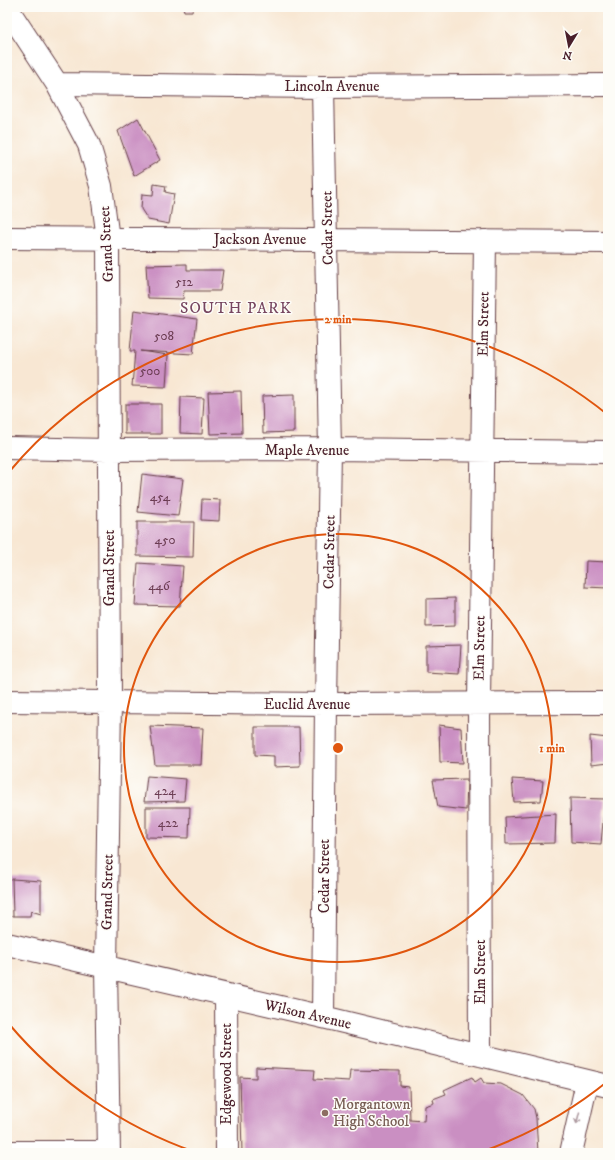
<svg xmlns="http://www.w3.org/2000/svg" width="615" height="1160" font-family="'IM FELL DW Pica',serif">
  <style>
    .building { fill: #ca8fc2 }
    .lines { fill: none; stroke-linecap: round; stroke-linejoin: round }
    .street-casing { stroke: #643d44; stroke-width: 24 }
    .street { stroke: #fff; stroke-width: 22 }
    .oneway { stroke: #ae9aa0 }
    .ring { fill: none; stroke: #e0560e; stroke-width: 2 }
    .education-dot { fill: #8d6e63; stroke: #fdfcf7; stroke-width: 1.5 }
    .labels { text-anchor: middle; stroke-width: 3; stroke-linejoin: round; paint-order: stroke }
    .number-label { font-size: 13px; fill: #6a3b51 }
    .street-label { font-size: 15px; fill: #4a1f2b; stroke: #fdfcf7 }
    .education-label { font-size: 15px; fill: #785e54; stroke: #fdfcf7; text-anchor: start }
    .neighbourhood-label { font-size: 16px; letter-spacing: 1px; fill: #774660; stroke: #fdfcf7 }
    .centre { fill: #e0560e; stroke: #fdfcf7; stroke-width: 2 }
    .ring-label { font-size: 12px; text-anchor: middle; font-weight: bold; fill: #e0560e; stroke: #fdfcf7; stroke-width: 3; stroke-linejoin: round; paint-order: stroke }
  </style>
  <rect width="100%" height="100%" fill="#fdfcf7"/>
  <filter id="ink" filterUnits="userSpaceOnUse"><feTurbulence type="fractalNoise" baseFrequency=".025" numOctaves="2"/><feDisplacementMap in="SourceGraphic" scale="8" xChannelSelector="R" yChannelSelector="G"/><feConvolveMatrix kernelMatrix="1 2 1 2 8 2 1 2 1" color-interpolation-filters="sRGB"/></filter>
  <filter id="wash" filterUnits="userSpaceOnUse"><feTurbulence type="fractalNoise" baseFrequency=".012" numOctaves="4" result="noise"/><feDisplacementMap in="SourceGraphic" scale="16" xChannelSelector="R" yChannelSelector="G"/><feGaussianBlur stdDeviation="0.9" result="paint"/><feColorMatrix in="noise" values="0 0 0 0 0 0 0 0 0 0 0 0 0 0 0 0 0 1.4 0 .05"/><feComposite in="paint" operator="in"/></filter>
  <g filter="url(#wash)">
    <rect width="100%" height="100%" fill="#f8e7d3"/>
    <g id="blocks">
      <path class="building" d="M183 7H193L192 11H184Z
        M138 118 160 160 134 176 118 131Z
        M154 184 166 186 165 192 174 194 169 224 148 220 141 209 142 194 153 195Z
        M187 264V270H223L220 291H184L183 299 148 298 146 265Z
        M134 310 197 319 193 354 140 351 168 355 166 387 132 386 135 351H130Z
        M241 391 242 433 210 434 208 392Z
        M294 395V432L263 433 262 396Z
        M181 397 204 398 202 434 180 433Z
        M125 404H161V434H125Z
        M142 474 183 479 178 516 138 512Z
        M202 499 220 500 219 521 201 520Z
        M137 522H194L193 557 137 556Z
        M586 561 608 562V588L585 587Z
        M138 563 183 566 180 606 135 605Z
        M455 598V626L426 627V599Z
        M461 645 459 674 426 672V646Z
        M439 725 461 728 463 763 440 762Z
        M150 726 203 728 201 765H155Z
        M255 727H299L300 766 274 767V756L255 755Z
        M590 736 608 738V763L591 765Z
        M147 776 186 779 184 801 144 802Z
        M467 779 466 810 438 807 433 780Z
        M512 779 543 781 541 801 514 802Z
        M570 798 605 799 601 844 571 842Z
        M146 807H190L189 838 146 837Z
        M556 814 555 843 506 844 505 817Z
        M12 879 41 881V914L31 911 30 916H13Z
        M256 1067 315 1070 314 1079 349 1081 350 1070 400 1071V1086L409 1087 410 1120 424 1121 425 1106 434 1103 433 1099 446 1094 444 1090 472 1077 475 1082 481 1078 484 1083 501 1084 523 1095 534 1109 536 1118 538 1153H242L240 1077 256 1078Z"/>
    </g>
  </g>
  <g filter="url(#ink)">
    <use href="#blocks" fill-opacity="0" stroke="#643d44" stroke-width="1"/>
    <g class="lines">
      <defs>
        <path id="street" d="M7 8 57 84 89 145 101 186 108 239 110 703 106 967 109 1153
          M57 84 323 87 608 85
          M7 238 608 242
          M7 448 108 450 330 449 608 452
          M7 701 326 704 608 703
          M7 944 323 1017 608 1086
          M226 995 227 1153
          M323 1017 326 704 330 449 323 87
          M480 1055 479 702 485 241
          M7 1152H109
          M571 1153 587 1082"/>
      </defs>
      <use href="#street" class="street-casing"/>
      <use href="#street" class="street"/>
    </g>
    <defs><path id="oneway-shaft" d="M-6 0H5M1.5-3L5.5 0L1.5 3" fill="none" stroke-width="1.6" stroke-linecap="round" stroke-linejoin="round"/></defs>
    <use class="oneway" href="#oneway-shaft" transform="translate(578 1118) rotate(104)"/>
  </g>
  <g class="ring">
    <circle cx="338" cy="748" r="214"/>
    <path d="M608 1081A429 429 0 0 1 481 1152M195 1152A429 429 0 0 1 9 1024M9 472A429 429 0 0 1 608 415"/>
  </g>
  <circle class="education-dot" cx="325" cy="1113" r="4"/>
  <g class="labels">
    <g class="number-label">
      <text x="184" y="286">512</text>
      <text x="164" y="340">508</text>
      <text x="150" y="375">500</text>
      <text x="160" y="501">454</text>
      <text x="165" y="544">450</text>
      <text x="159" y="590">446</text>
      <text x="165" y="795">424</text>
      <text x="168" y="827">422</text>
    </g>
    <g class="street-label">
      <text x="332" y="91">Lincoln Avenue</text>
      <text transform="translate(327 228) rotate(-91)" y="5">Cedar Street</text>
      <text x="260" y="244">Jackson Avenue</text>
      <text transform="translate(106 244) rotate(-93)" y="5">Grand Street</text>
      <text transform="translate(483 324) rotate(-89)" y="5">Elm Street</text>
      <text x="307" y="455">Maple Avenue</text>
      <text transform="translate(329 552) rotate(-89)" y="5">Cedar Street</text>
      <text transform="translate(109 568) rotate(-90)" y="5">Grand Street</text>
      <text transform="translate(479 648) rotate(-89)" y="5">Elm Street</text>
      <text x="307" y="709">Euclid Avenue</text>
      <text transform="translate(324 876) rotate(-90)" y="5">Cedar Street</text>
      <text transform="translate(107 892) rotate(-89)" y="5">Grand Street</text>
      <text transform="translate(480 972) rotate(-90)" y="5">Elm Street</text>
      <text transform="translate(308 1014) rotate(13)" y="5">Wilson Avenue</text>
      <text transform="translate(226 1074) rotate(-90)" y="5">Edgewood Street</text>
    </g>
    <g class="education-label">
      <text x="333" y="1109">Morgantown<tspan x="333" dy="17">High School</tspan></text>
    </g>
    <g class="neighbourhood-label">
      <text x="236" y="313">SOUTH PARK</text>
    </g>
  </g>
  <circle cx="338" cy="748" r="6" class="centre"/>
  <g class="ring-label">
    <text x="338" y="323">2 min</text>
    <text x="552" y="752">1 min</text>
  </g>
  <rect width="615" height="1160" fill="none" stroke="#fdfcf7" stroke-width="24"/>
  <g transform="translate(569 46) rotate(190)" stroke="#fdfcf7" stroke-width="3" paint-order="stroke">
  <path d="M0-3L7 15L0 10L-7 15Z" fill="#4a1f2b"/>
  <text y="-6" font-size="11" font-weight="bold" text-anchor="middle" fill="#4a1f2b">N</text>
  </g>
</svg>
